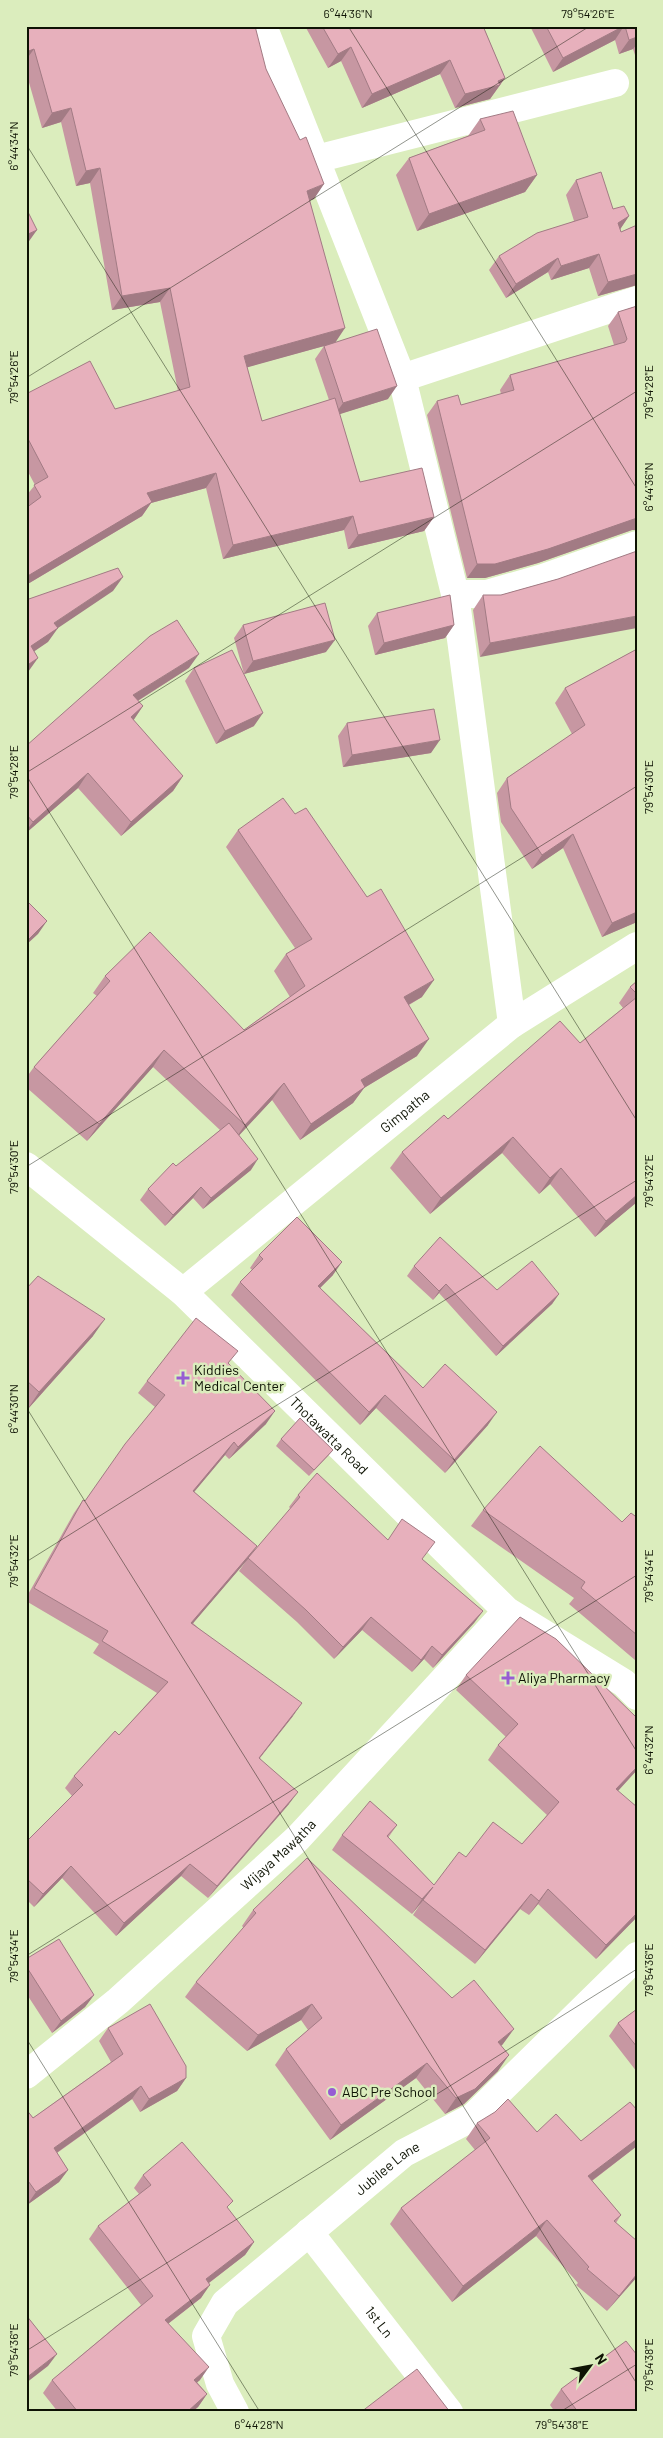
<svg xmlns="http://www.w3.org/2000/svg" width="663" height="2438" font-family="Barlow,sans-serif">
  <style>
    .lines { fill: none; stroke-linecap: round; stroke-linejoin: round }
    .street { stroke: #fff; stroke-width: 28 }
    .wall { fill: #c797a2 }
    .shaded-wall { fill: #a27b84 }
    .building { fill: #e7b0bc; stroke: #a27b84 }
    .ticks { fill: none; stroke: #0e1304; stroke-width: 1; stroke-opacity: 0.45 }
    .poi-dot { fill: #975cd3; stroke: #dbedbd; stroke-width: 2 }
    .labels { text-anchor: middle; stroke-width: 5; stroke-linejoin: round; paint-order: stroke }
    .street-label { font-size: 14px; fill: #0e1304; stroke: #dbedbd }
    .poi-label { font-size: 14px; fill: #0e1304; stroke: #dbedbd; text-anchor: start }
    .neatline { fill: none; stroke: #0e1304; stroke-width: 2 }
    .ticks-label { font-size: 12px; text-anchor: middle; fill: #0e1304 }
  </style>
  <rect width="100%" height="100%" fill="#dbedbd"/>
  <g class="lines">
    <g class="street">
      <path d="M263 26 402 378 455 594 512 1024"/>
      <path d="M316 159 615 83"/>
      <path d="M402 378 637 300"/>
      <path d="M455 594H487L543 578 637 545"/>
      <path id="s1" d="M26 1166 183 1292 507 1611 624 1683 637 1696"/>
      <path id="s2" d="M183 1292 512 1024 637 946"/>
      <path id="s3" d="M26 2075 118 2001 298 1838 507 1611"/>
      <path id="s4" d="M309 2232 449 2412"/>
      <path id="s5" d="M235 2412 220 2384 206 2336 225 2303 404 2153 473 2117 637 1956"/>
    </g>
  </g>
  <path class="wall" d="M26 26 51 27 266 69 314 199 310 200 335 343 247 367 262 421 329 400 315 359 324 346 388 399 339 414 360 482 434 517 424 531 348 549 344 530 223 559 206 488 151 503 142 516 26 585V508L28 507 26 504V496L35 485 26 468V394L115 409 178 391 160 302 112 310 90 183 76 186 61 122 42 128 26 72Z
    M305 26H483L505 78 490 99 455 108 440 74 362 108 341 61 328 68Z
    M530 26H637V61L633 49 619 54 615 40 553 72Z
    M480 119 537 175 525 192 417 231 396 175 409 158 468 136Z
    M576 180 613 209 629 216 620 229 621 232 637 225V285L598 296 589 268 551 280 548 272 506 298 489 270 499 256 574 221 566 195Z
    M637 306 632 530 538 563 485 578H467L427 415 437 401 461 405 501 394 500 390 510 375 614 345 608 326 618 312Z
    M558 579 480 657 473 610 483 595H501Z
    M377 613 454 625 445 638 375 655 368 626Z
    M243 625 326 652 244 674 234 638Z
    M637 649V922L602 937 563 848 532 869 501 822 497 793 507 778 572 734 555 703 565 688Z
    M189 668 138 701 143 706 133 720 183 776 173 791 121 836 78 788 26 833V746Z
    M194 668 254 726 216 744 185 681Z
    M347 723 431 753 343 767 338 736Z
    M295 814 367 897 422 997 409 1005 417 1056 364 1088 353 1103 300 1140 272 1100 239 1135 251 1170 203 1209 193 1198 165 1226 140 1200 148 1189 220 1130 153 1067 87 1141 26 1087V1078L34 1067 97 996 93 993 105 976 244 1030 290 997 274 971 286 954 295 948 226 847 238 830Z
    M637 981V1202L595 1237 550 1184 539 1194 502 1153 430 1214 390 1168 402 1152 448 1119 580 1043 623 1008 619 1003 630 987Z
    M259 1255 333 1275 320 1288 423 1388 488 1425 445 1473 376 1408 360 1425 231 1295 240 1282 252 1270 250 1268Z
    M414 1266 497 1290 559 1294 552 1304 496 1356 439 1293 433 1300 407 1276Z
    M26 1289 93 1336 27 1410 26 1409Z
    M229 1364 266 1424 229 1459 225 1455 194 1492 257 1546 249 1557 291 1509 289 1507 298 1495 387 1540 422 1559 483 1611 474 1623 433 1668 424 1659 412 1672 362 1630 334 1659 297 1622 239 1571 246 1561 193 1623 293 1716 260 1758 289 1804 208 1898 181 1876 116 1936 62 1878 34 1907 26 1899V1842L72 1796 65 1788 74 1776 119 1735 157 1693 93 1653 99 1644 26 1601V1598L74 1513 83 1500 85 1501 155 1407 138 1393 147 1381Z
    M281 1439 333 1450 328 1456 309 1476 276 1446Z
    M483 1510 622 1522 635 1516 637 1514V1657L635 1660 569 1604 574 1598 471 1526Z
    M466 1675 635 1716 637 1714V1770L618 1791 637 1917 596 1959 538 1904 529 1915 520 1909 475 1964 413 1915 421 1903 412 1914 332 1850 342 1835 397 1825 388 1838 434 1885 466 1857 522 1844 547 1815 488 1760 498 1745 506 1737 456 1690Z
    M253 1910 452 1998 503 2044 501 2046 498 2071 464 2104 445 2114 416 2078 330 2140 275 2065 286 2049 308 2030 301 2020 247 2051 185 1997 196 1982 244 1928 242 1926Z
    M26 1959 94 1995 85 2007 52 2033 26 1993Z
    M637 2009V2072L609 2036 618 2023Z
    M108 2028 186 2078 177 2091 140 2112 132 2099 57 2153 68 2170 59 2182 27 2205 26 2203V2109L33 2118 111 2062 99 2041Z
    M637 2110V2146L592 2181 621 2215 616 2223 637 2277 607 2311 576 2285 578 2283 536 2236 452 2302 390 2224 401 2208 475 2150 466 2139 477 2123 537 2132 581 2141Z
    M143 2175 228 2209 254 2242 245 2255 209 2283 201 2298 168 2324 200 2380 197 2382 207 2394 198 2407 192 2412H58L43 2393 52 2380 141 2305 89 2239 98 2226 139 2194 134 2188Z
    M561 2389 637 2412H555L550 2405Z"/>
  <path class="shaded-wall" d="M624 26 615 40 553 72 563 58Z
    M637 37V44L633 49 619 54 629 40Z
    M351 47 341 61 328 68 338 54Z
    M34 49 26 60V52Z
    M450 60 440 74 362 108 372 94Z
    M505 78 490 99 455 108 465 94Z
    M71 108 61 122 42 128 52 113Z
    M100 168 90 183 76 186 86 171Z
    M537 175 525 192 417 231 429 214Z
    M324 184 314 199 297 205 307 191Z
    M629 216 619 231 618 223Z
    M37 230 27 244 26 245V235Z
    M599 254 589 268 551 280 561 266Z
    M558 258 548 272 506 298 516 284Z
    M637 274V285L598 296 608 282Z
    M170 288 160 302 112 310 122 296Z
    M345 328 335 343 234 371 244 356Z
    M397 386 388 399 334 416 343 403Z
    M216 473 206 488 151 503 142 516 26 585V577L147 493Z
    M353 516 344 530 223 559 233 545Z
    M434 517 424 531 348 549 358 535Z
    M637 518V530H632L538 563 485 578H467L477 564Z
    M123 577 113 591 58 628 48 642 26 657 31 646 54 623Z
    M637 616V628L480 657 490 643Z
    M454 625 445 638 375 655 384 643Z
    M335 640 326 652 244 674 253 661Z
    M199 654 189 668 123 710 133 695Z
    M38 658 28 672 26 674V666Z
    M143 706 133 721 131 717Z
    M263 713 254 726 216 744 225 731Z
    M440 740 431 753 343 767 352 755Z
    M88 773 78 788 26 833V831L33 822Z
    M183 776 173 791 121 836 131 822Z
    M573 834 563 848 532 869 542 855Z
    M637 912V922L602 937 612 923Z
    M47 921 38 934 26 945V942Z
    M434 980 422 997 392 1014 404 997Z
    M429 1039 417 1056 364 1088 353 1103 300 1140 311 1124 361 1080Z
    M164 1050 153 1067 87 1141 99 1124Z
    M284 1083 272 1100 233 1142 245 1125Z
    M513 1137 502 1153 430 1214 441 1198Z
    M258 1159 251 1170 203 1209 211 1198Z
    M561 1168 550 1184 539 1194 550 1178Z
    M201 1187 193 1198 165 1226 173 1215Z
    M637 1195V1202L595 1237 606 1221Z
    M342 1262 333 1275 309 1299 318 1286Z
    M446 1284 439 1293 433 1300 439 1291Z
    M559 1294 552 1304 496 1356 503 1346Z
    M105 1319 93 1336 27 1410 39 1392Z
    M385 1395 376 1408 360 1425 369 1412Z
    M275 1411 266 1424 229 1459 238 1447Z
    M497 1412 488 1425 445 1473 454 1460Z
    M234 1442 225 1455 184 1504 193 1491Z
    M257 1546 248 1559 183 1635 191 1623Z
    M483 1611 474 1623 433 1668 442 1655Z
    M371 1617 362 1630 334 1659 343 1647Z
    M432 1646 424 1659 412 1672 421 1660Z
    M302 1703 293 1716 250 1770 259 1758Z
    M637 1767V1770L606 1804 616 1789Z
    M298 1792 289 1804 208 1898 217 1886Z
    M190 1864 181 1876 116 1936 124 1923Z
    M71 1866 62 1878 34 1907 43 1894Z
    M433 1887 421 1903 412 1914 422 1899Z
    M548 1889 538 1904 529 1915 539 1901Z
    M531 1894 520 1909 475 1964 485 1950Z
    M637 1913V1917L596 1959 606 1945Z
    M94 1995 85 2007 52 2033 61 2021Z
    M312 2004 301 2020 247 2051 258 2035Z
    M514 2029 503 2044 487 2058 498 2042Z
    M509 2055 498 2071 464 2104 445 2114 456 2098Z
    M427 2063 416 2078 330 2140 341 2125Z
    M186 2078 177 2091 140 2112 149 2099Z
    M141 2086 132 2099 45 2161 54 2148Z
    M637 2139V2146L577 2192 588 2176Z
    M68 2170 59 2182 27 2205 36 2192Z
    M547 2220 536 2236 452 2302 463 2286Z
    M254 2242 245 2255 197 2292 206 2279Z
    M637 2274V2277L607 2311 619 2296Z
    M210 2285 201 2298 156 2333 165 2320Z
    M57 2354 48 2366 26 2383V2378Z
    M209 2367 200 2380 185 2393 194 2380Z
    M207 2394 198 2407 192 2412H187Z"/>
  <path class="building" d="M26 26H255L266 69 300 140 306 137 324 184 307 191 345 328 244 356 262 421 335 398 360 482 422 468 434 517 358 535 353 516 233 545 216 473 147 493 152 502 26 577V508L41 497 34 485 48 477 26 435V394L90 361 115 409 190 387 170 288 122 296 100 168 86 171 71 108 52 113 34 49 26 52Z
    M322 26H483L505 78 498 81 500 85 465 94 450 60 372 94 351 47 338 54Z
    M546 26H624L563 58Z
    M625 26H637V37L629 40Z
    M513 111 537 175 429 214 409 158 485 130 480 119Z
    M601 172 613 209 624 206 629 216 618 223 621 232 637 225V274L608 282 599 254 561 266 558 258 516 284 499 256 537 233 588 217 576 180Z
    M26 208 37 230 26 235Z
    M637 306V518L548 549 495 564H477L437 401 458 395 461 405 514 390 510 375 625 342 627 339 618 312Z
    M377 329 397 386 343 403 324 346Z
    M637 551V616L490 643 483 595H501L558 579Z
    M118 568 123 577 54 623 58 628 31 646 38 658 26 666V600Z
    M450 595 454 625 384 643 377 613Z
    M325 603 335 640 253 661 243 625Z
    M177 620 199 654 133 695 143 706 131 717 183 776 131 822 88 773 33 822 26 814V746L150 636Z
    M637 649V912L612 923 573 834 542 855 511 808 507 778 585 725 565 688Z
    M232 650 263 713 225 731 194 668Z
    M434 709 440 740 352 755 347 723Z
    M283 798 295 814 306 808 367 897 381 889 434 980 404 997 429 1039 361 1080 365 1087 311 1124 284 1083 245 1125 164 1050 99 1124 34 1067 110 981 105 976 150 932 244 1030 305 986 286 954 312 939 238 830Z
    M26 900 47 921 26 942Z
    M637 981V994L630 987Z
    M637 997V1195L606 1221 561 1168 550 1178 513 1137 441 1198 402 1152 444 1115 448 1119 560 1021 580 1043Z
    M229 1123 258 1159 211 1198 201 1187 173 1215 148 1189 173 1163 176 1166Z
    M297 1217 342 1262 318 1286 423 1388 445 1364 497 1412 454 1460 385 1395 369 1412 240 1282 263 1259 259 1255Z
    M440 1237 497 1290 532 1261 559 1294 503 1346 446 1284 439 1291 414 1266Z
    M38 1276 105 1319 39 1392 26 1380V1289Z
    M196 1318 238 1351 228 1363 275 1411 238 1447 234 1442 193 1491 257 1546 191 1623 302 1703 259 1758 298 1792 217 1886 190 1864 124 1923 71 1866 43 1894 26 1878V1842L83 1785 74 1776 115 1731 119 1735 168 1682 102 1641 108 1631 34 1588 83 1500 85 1501 125 1444 165 1395 147 1381Z
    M300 1418 333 1450 314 1470 281 1439Z
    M540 1446 622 1522 631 1513 635 1516 637 1514V1635L581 1588 585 1582 483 1510Z
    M317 1473 388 1540 402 1519 435 1542 422 1559 483 1611 442 1655 432 1646 421 1660 371 1617 343 1647 306 1610 248 1558 300 1497 298 1495Z
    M520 1617 556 1639 635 1716 637 1714V1767L616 1789 637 1807V1913L606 1945 548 1889 539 1901 531 1894 485 1950 423 1900 433 1887 422 1899 342 1835 370 1801 397 1825 387 1836 434 1885 459 1852 466 1857 493 1822 522 1844 559 1802 498 1745 518 1724 466 1675Z
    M307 1858 452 1998 474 1980 514 2029 498 2042 509 2055 475 2089 456 2098 427 2063 341 2125 286 2049 322 2018 312 2004 258 2035 196 1982 256 1913 253 1910Z
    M59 1939 94 1995 61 2021 26 1966V1959Z
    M150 2004 186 2066V2078L149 2099 141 2086 54 2148 68 2170 36 2192 26 2178V2109L33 2118 123 2054 108 2028Z
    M637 2009V2047L618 2023Z
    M508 2099 537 2132 556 2114 581 2141 630 2102 637 2110V2139L588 2176 621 2215 614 2221 637 2241V2274L619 2296 587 2269 589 2267 547 2220 463 2286 401 2208 490 2138 477 2123 495 2112Z
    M182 2142 233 2201 227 2207 254 2242 206 2279 210 2285 165 2320 209 2367 194 2380 207 2394 187 2412H78L52 2380 153 2296 98 2226 151 2185 143 2175Z
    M26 2315 57 2354 26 2378Z
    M626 2341 637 2355V2412H578L561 2389Z
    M417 2369 450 2412H361Z"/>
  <path class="ticks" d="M348 26 637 489M26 144 637 1121M26 378 590 26M26 773 637 391M26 775 637 1752M26 1167 637 786M26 1407 637 2384M26 1562 637 1180M26 1956 637 1575M26 2038 260 2412M26 2351 637 1969M560 2412 637 2364"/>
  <g class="poi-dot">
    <path d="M180.5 1370.5h5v5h5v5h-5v5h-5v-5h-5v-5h5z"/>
    <path d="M505.5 1670.5h5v5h5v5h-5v5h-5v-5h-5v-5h5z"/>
    <circle cx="332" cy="2092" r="5"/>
  </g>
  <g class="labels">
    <g class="street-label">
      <text dy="5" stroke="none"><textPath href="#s2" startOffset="286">Gimpatha</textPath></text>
      <text dy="5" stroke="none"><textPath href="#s1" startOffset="406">Thotawatta Road</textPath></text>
      <text dy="5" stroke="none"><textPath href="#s3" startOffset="335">Wijaya Mawatha</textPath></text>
      <text dy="5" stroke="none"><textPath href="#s5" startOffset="331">Jubilee Lane</textPath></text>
      <text dy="5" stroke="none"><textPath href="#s4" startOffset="114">1st Ln</textPath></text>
    </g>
    <g class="poi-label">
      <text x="194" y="1375">Kiddies<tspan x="194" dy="16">Medical Center</tspan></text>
      <text x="518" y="1683">Aliya Pharmacy</text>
      <text x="342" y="2097">ABC Pre School</text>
    </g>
  </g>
  <rect width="663" height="2438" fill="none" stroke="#dbedbd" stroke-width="55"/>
  <g transform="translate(590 2366) rotate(58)" stroke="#dbedbd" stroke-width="4" paint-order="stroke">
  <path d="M0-4L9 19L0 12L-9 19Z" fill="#0e1304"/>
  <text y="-8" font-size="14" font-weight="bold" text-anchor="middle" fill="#0e1304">N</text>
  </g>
  <rect x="28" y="28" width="608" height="2382" class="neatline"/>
  <g class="ticks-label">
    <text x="348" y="18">6°44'36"N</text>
    <text x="588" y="18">79°54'26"E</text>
    <text transform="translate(14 146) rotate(-90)" y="4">6°44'34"N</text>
    <text transform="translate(14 377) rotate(-90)" y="4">79°54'26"E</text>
    <text transform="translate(649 392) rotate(-90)" y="4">79°54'28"E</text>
    <text transform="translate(649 487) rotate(-90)" y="4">6°44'36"N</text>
    <text transform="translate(14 772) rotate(-90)" y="4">79°54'28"E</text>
    <text transform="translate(649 787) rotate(-90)" y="4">79°54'30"E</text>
    <text transform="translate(14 1167) rotate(-90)" y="4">79°54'30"E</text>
    <text transform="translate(649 1181) rotate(-90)" y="4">79°54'32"E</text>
    <text transform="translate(14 1409) rotate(-90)" y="4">6°44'30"N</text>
    <text transform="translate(14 1561) rotate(-90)" y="4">79°54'32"E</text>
    <text transform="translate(649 1576) rotate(-90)" y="4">79°54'34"E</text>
    <text transform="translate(649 1750) rotate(-90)" y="4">6°44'32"N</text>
    <text transform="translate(14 1956) rotate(-90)" y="4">79°54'34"E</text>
    <text transform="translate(649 1970) rotate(-90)" y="4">79°54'36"E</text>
    <text transform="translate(14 2350) rotate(-90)" y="4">79°54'36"E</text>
    <text transform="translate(649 2365) rotate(-90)" y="4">79°54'38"E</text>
    <text x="259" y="2429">6°44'28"N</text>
    <text x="562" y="2429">79°54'38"E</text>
  </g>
</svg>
